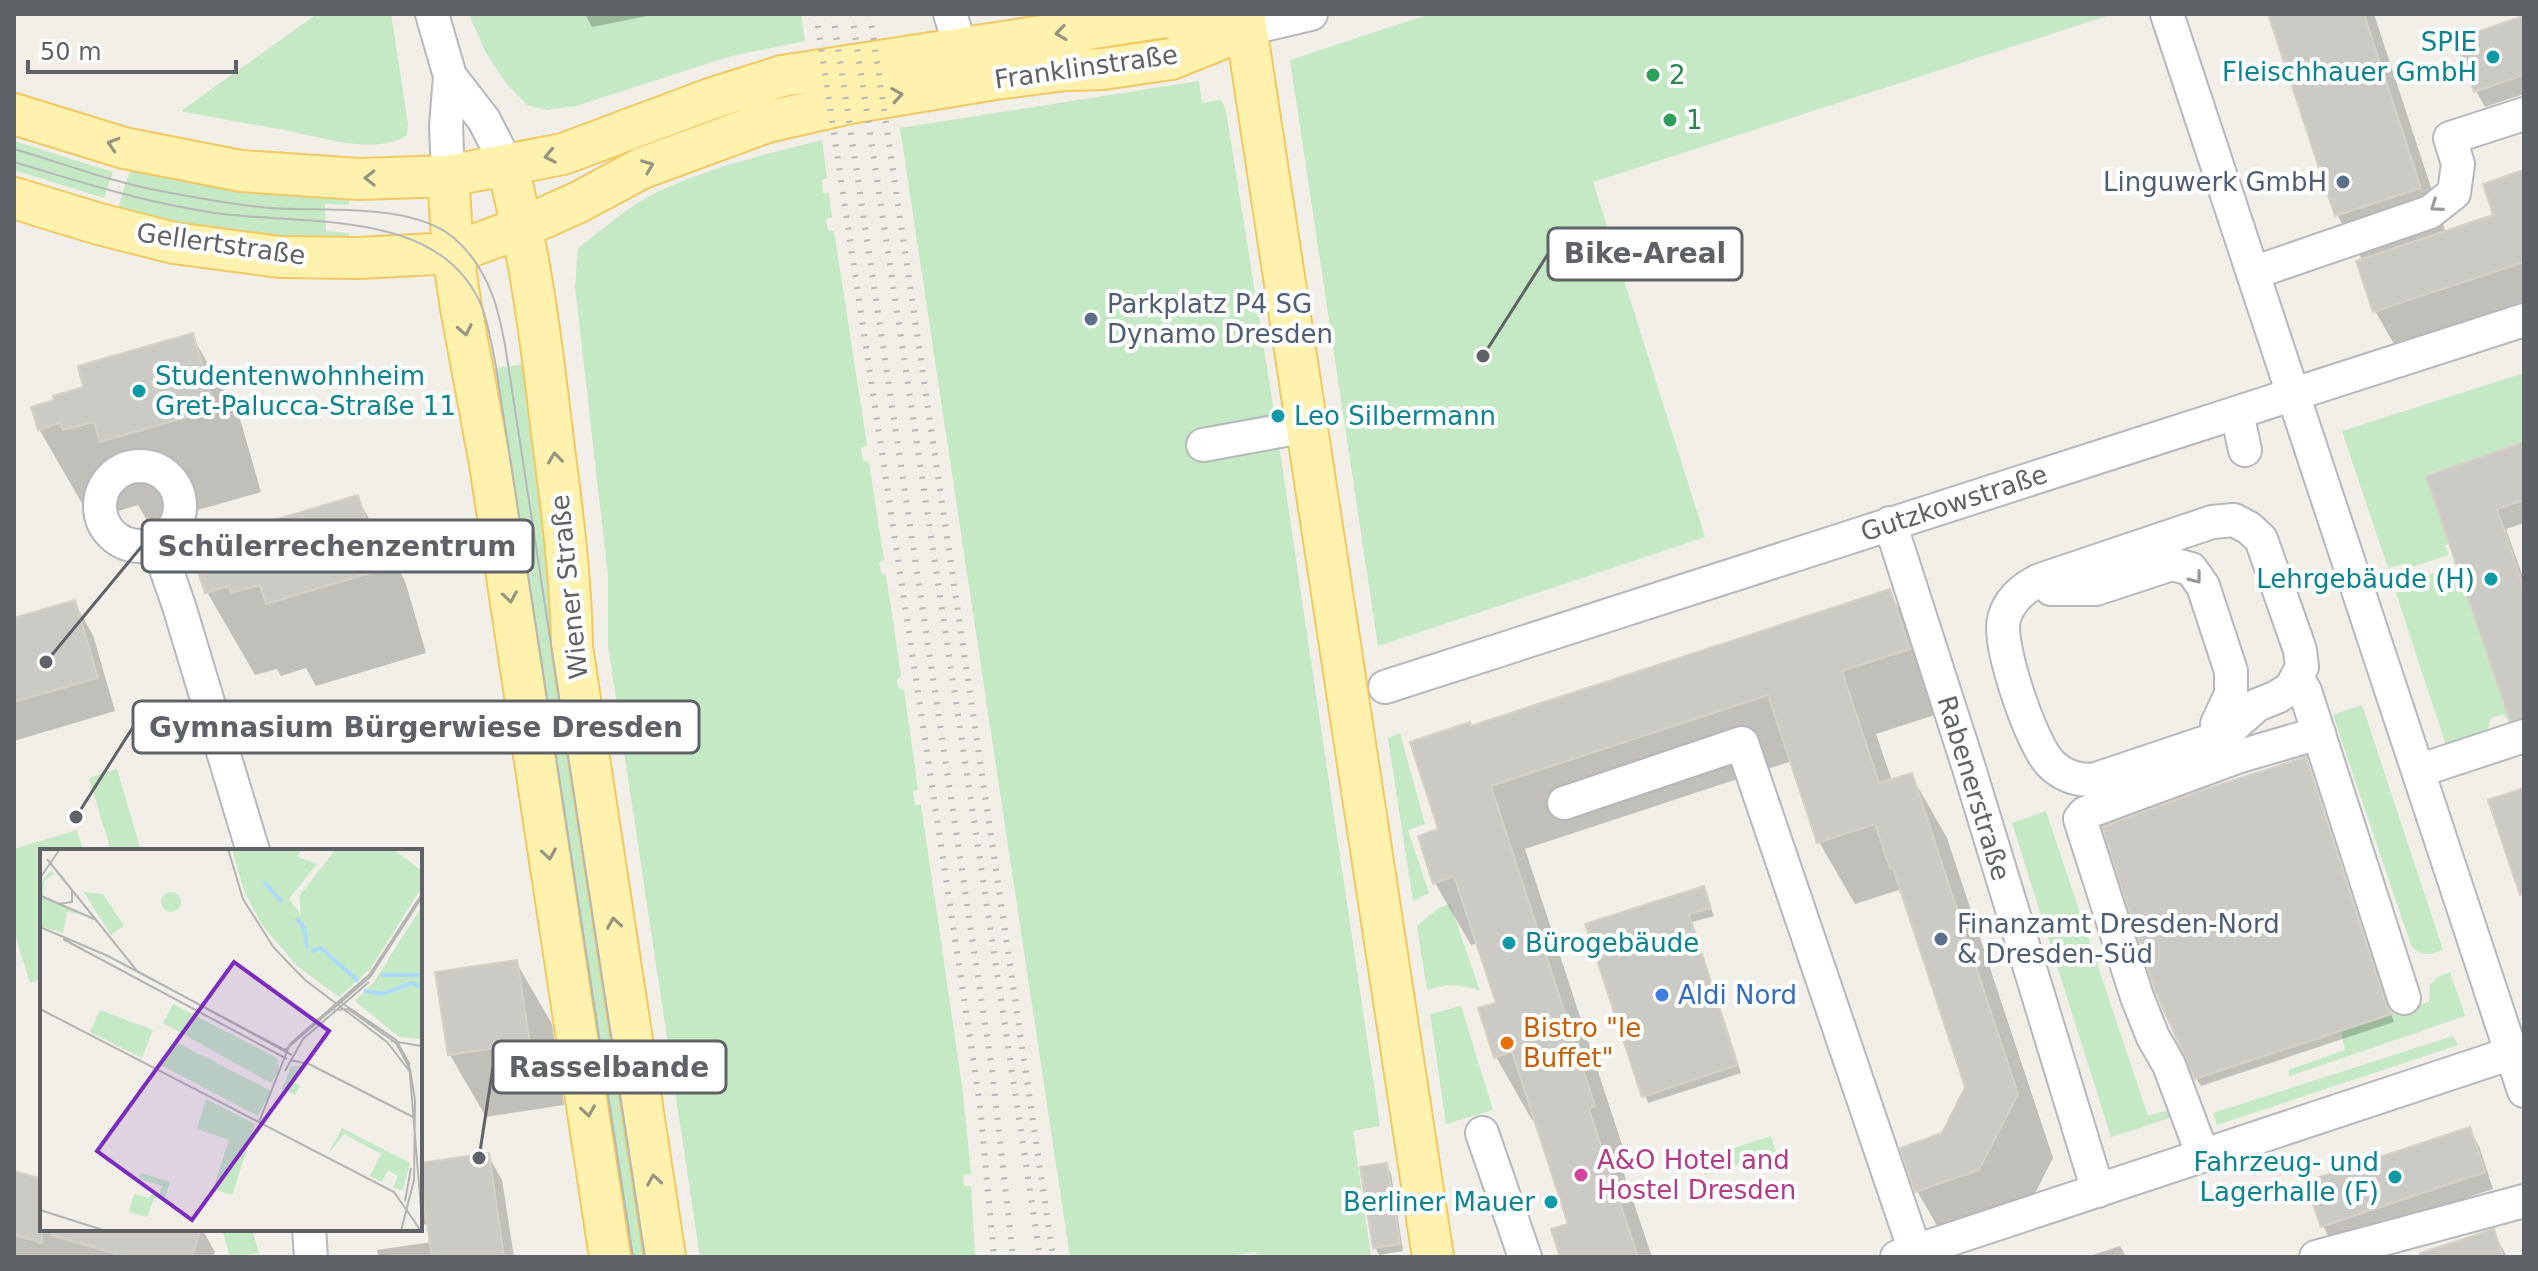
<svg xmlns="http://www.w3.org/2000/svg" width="2538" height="1271" font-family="'DejaVu Sans',sans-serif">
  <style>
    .green { fill: #c5e8c5 }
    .shadow { fill: #0003 }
    .building { fill: #cccac5; stroke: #d6d1c6; stroke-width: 2 }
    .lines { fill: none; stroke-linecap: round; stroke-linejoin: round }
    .minor-casing { stroke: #b5b8bc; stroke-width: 36 }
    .major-casing { stroke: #f2c960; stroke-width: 44 }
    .minor { stroke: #fff; stroke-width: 32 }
    .major { stroke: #fff2af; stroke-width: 40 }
    .tram { stroke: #b6b7b8; stroke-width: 2 }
    .rail { stroke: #b6b7b8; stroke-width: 6; stroke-dasharray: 2 10; stroke-linecap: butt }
    .oneway { stroke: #979581 }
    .oneway2 { stroke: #979a9d }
    .culture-dot { fill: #0f9aa8; stroke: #fff; stroke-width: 3 }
    .leisure-dot { fill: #2e9e5b; stroke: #fff; stroke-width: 3 }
    .service-dot { fill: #5c6f8a; stroke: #fff; stroke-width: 3 }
    .shop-dot { fill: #3f7fe0; stroke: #fff; stroke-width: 3 }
    .food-dot { fill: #e8710a; stroke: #fff; stroke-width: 3 }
    .hotel-dot { fill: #d1479c; stroke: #fff; stroke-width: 3 }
    .labels { text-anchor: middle; stroke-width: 8; stroke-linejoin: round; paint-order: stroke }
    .culture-label { font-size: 26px; fill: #0d838f; stroke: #fff; text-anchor: end }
    .street-label { font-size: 26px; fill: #5f6368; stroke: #fff }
    .leisure-label { font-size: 26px; fill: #27864d; stroke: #fff; text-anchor: start }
    .service-label { font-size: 26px; fill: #4e5e75; stroke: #fff; text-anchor: start }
    .shop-label { font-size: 26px; fill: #366cbe; stroke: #fff; text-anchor: start }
    .food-label { font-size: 26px; fill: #c56008; stroke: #fff; text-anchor: start }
    .hotel-label { font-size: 26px; fill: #b23c85; stroke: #fff; text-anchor: start }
    .inset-river { fill: none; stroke: #aadaff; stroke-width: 4 }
    .inset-road { fill: none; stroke: #b3b3b1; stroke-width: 2 }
    .view { fill: #7b2cbf; fill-opacity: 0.15; stroke: #7b2cbf; stroke-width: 4 }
    .inset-edge { fill: none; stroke: #5f6368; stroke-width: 4 }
    .leader { fill: none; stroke: #5f6368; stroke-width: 3 }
    .callout-dot { fill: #5f6368; stroke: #fff; stroke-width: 3 }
    .callout { fill: #fff; stroke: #5f6368; stroke-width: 3 }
    .callout-label { font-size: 28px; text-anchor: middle; font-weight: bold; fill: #5f6368 }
  </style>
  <rect width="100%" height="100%" fill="#f1efe8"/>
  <path class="green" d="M317 14H391L408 124 407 135C375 157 315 135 279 129 246 123 214 118 181 111Z
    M469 14H801L805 41 731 56 576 106 547 110 527 105 505 82 485 51Z
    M1430 14H2113L1593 182 1705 537 1378 646 1290 60Z
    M1199 81 1202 103 1221 100 1226 111 1275 418 1380 1126 1353 1131 1371 1257H1257L1256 1252 1222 1257H1070L900 128Z
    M822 140 827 178 822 180 823 193H829L832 217 826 219 828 231H834L867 445 861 448 863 460 869 463 884 560 879 562 881 573 886 575 901 676 897 680 898 688 904 690 918 790 913 791 915 805H921L963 1093 971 1174 963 1175 964 1186H971L975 1257H700L608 645V575L575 287 578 248C606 227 634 201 666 188 716 166 769 153 822 140Z
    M14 141 113 172 104 198 14 170Z
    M132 164 348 194 349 205 325 204 326 231 349 233V246L116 215Z
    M524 364 546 561 652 1257H626L491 369Z
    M2524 373V442L2425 475 2449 544 2445 545 2449 555 2406 569 2403 564 2388 568 2342 431Z
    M2450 568 2454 577 2459 575 2507 715 2524 710V722L2512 724 2502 714 2491 718 2486 734 2447 748 2396 593 2416 586 2415 579Z
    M2362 705 2443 950C2430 955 2420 957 2411 945L2333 715Z
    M1400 733 1425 824 1408 830 1429 893 1413 901 1388 738Z
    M117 769 141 851H111L89 778Z
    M2046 811 2148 1116 2176 1108 2179 1115 2111 1137 2012 823Z
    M77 830 83 851H42V979L30 983 14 931V849Z
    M1450 904 1480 991C1460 984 1447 983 1427 990L1417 926 1437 909Z
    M2450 972 2465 1016 2290 1076 2288 1070 2345 1050 2341 1031 2429 1002 2430 984 2438 977Z
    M1461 1006 1493 1110 1446 1124 1430 1014Z
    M2453 1036 2458 1045 2217 1125 2213 1113Z
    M1771 1136 1776 1152 1705 1175 1700 1159Z
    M222 1229H252L259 1253 230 1257Z"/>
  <path class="shadow" d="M585 14H657L592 27Z
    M2270 14H2374L2446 233 2496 217 2524 172V301L2394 344 2375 311 2363 261 2337 215Z
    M2524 18V94L2485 107 2476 91Z
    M192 336 240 419 261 492 149 524 138 505 112 513 109 506 87 512 39 429 86 388Z
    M2524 444V523L2506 529 2524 580V732L2521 733 2510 714 2429 477Z
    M357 498 405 581 426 653 316 686 306 668 281 676 277 669 255 675 207 592 252 551Z
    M1889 591 1925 654 1944 712 1876 734 1892 781 1911 775 1947 838 2053 1158 2015 1233 1953 1253 1917 1191 1967 1087 1902 889 1855 904 1819 842 1792 761 1525 849 1630 1169 1623 1171 1652 1257H1562L1570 1225 1536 1119 1532 1120 1496 1057 1480 1010 1499 1004 1478 943 1471 945 1435 883 1441 830 1471 728Z
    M74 602 93 635 115 711 14 741V620Z
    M2305 759 2394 1022 2201 1086 2196 1078Z
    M1703 888 1714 916 1692 922 1741 1073 1648 1103 1588 926Z
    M516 962 552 1024 564 1105 486 1117 450 1055Z
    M2469 1130 2479 1146 2493 1189 2332 1243 2323 1226Z
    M488 1155 502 1180 514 1257H379L377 1250 432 1242 429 1224 420 1225V1165Z
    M1386 1165 1391 1173 1403 1251 1379 1255 1375 1247Z
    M14 1173 42 1181V1229H202L215 1252 213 1257H21L14 1255Z
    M2493 1231 2507 1257H2414Z
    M2120 1246 2126 1257H2087Z"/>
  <path class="building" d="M2268 14H2364L2421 188 2335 216Z
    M2524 16V75L2474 92 2456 39Z
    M2524 170V262L2373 312 2356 261 2493 215 2483 184Z
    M193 333 215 409 100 442 94 422 63 430 60 423 38 430 31 407 54 400 53 396 83 387 78 366Z
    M2524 442V500L2497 509 2524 589V718L2510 721 2426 476Z
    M358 495 380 570 266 604 260 585 231 593 229 586 205 593 198 572 222 564 220 559 250 550 244 529Z
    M1890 589 1910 649 1842 671 1879 783 1912 773 2018 1094 1979 1170 1915 1192 1900 1148 1942 1133 1965 1087 1893 868 1890 869 1875 824 1817 843 1768 695 1491 786 1595 1106 1589 1109 1638 1257H1560L1551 1229 1568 1224 1512 1052 1494 1058 1478 1008 1496 1003 1454 876 1433 884 1418 836 1438 829 1410 742 1470 722 1471 726Z
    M75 600 98 678 14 702V618Z
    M2306 757 2386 1004 2392 1014 2195 1079 2155 991 2102 827 2203 790Z
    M2524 788V894L2520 895 2488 800Z
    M1704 886 1711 908 1689 914 1738 1065 1642 1097 1585 924Z
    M517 960 530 1043 448 1055 435 972Z
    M2470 1127 2485 1172 2321 1227 2305 1182Z
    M489 1153 504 1257H432L423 1198 420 1199V1163Z
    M1387 1163 1400 1244 1373 1248 1360 1167Z
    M14 1171 42 1179V1243L14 1235Z
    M52 1229H201L192 1257H127L51 1235Z
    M2494 1229 2503 1257H2420V1253Z"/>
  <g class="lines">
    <defs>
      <path id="minor" d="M432 14 450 76 446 126 448 176
        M950 14 961 48 978 64
        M2167 14 2524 1091
        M1246 29 1311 14
        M450 76 484 120 507 165
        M2253 273 2430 212 2454 193 2458 164 2450 138 2524 114
        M2237 413 2245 450
        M1203 445 1307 426
        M100 506a40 40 0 1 1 80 0a40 40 0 1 1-80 0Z
        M2234 520 2249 528 2261 539 2300 650 2302 667 2291 688 2277 697 2257 705 2221 737 2096 779C2080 782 2063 776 2051 764 2032 746 1997 644 2004 619 2009 600 2023 588 2040 580L2212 522Z
        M1890 523 1968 765 2098 1191
        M157 543 179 606 253 851
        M2051 589H2096L2172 564 2191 569 2203 586 2231 671V694L2217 724
        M2298 679 2305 691 2404 998
        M1385 687 2524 320
        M2418 771 2524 736
        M1564 803 1742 743 1915 1251
        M1482 1133 1525 1257
        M2203 1156 2169 1065 2153 1037 2137 997 2080 819 2085 813 2237 757 2319 733
        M309 1229 311 1257
        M1897 1257 2524 1049
        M2316 1257 2524 1201"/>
      <path id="major" d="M1244 14 1433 1257
        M14 114 124 148 241 171 359 179 448 176 563 154 710 99 782 76 1165 17 1246 29
        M507 165C531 256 542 347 553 441 562 510 571 578 572 647L665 1257
        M448 176 453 253 461 308 490 464 610 1257
        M14 198 99 224 174 243 280 257 359 258 453 253 523 227 579 202 642 168 767 122 850 103 995 79 1065 70 1103 69 1171 59 1246 29"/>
    </defs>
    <use href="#minor" class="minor-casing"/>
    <use href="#major" class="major-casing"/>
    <use href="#minor" class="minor"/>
    <use href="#major" class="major"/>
    <path class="tram" d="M14 149C62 163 111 182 161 191 197 198 234 205 270 208 324 212 411 202 454 238 492 271 501 317 508 364L645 1257
      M14 162C80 182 146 203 215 213 303 226 441 206 482 307 489 327 492 346 496 367L633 1257"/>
    <path class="rail" d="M816 14 980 1105 994 1257
      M833 14 992 1070 1013 1257
      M852 14 1040 1257
      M870 14 1053 1257"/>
  </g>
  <defs><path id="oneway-chevron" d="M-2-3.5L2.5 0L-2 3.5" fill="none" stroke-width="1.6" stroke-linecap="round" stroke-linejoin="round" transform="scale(2)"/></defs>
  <g class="oneway">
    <use href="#oneway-chevron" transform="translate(1061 33) rotate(172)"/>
    <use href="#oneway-chevron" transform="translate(897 95) rotate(-9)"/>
    <use href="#oneway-chevron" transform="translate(113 144) rotate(-163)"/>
    <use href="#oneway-chevron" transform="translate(550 156) rotate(169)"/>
    <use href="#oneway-chevron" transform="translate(648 166) rotate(-22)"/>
    <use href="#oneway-chevron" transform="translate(370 178) rotate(179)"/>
    <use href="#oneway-chevron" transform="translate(465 330) rotate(79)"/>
    <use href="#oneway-chevron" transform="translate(555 458) rotate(-97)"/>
    <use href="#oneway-chevron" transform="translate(510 597) rotate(81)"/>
    <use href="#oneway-chevron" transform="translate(549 854) rotate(81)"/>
    <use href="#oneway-chevron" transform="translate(614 923) rotate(-99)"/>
    <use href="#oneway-chevron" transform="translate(588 1111) rotate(81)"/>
    <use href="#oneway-chevron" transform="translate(654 1180) rotate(-99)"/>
  </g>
  <g class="oneway2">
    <use href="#oneway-chevron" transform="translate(2436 206) rotate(145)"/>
    <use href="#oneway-chevron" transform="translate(2196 578) rotate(52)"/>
  </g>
  <g class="culture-dot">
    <circle cx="2493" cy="57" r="8"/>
    <circle cx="139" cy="391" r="8"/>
    <circle cx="1278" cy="416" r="8"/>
    <circle cx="2491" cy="579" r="8"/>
    <circle cx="1509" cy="943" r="8"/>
    <circle cx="2395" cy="1177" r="8"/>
    <circle cx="1551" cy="1202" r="8"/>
  </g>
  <g class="leisure-dot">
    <circle cx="1653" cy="75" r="8"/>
    <circle cx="1670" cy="120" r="8"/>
  </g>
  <g class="service-dot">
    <circle cx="2343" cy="182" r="8"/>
    <circle cx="1091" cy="319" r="8"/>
    <circle cx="1941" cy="939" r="8"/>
  </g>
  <circle class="shop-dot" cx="1662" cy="995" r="8"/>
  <circle class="food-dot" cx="1507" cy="1043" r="8"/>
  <circle class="hotel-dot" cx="1581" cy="1175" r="8"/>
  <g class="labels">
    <g class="culture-label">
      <text x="2477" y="51">SPIE<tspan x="2477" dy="30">Fleischhauer GmbH</tspan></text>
      <text x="155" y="385" text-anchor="start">Studentenwohnheim<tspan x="155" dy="30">Gret-Palucca-Straße 11</tspan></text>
      <text x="1294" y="425" text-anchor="start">Leo Silbermann</text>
      <text x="2475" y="588">Lehrgebäude (H)</text>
      <text x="1525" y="952" text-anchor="start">Bürogebäude</text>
      <text x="2379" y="1171">Fahrzeug- und<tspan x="2379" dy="30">Lagerhalle (F)</tspan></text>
      <text x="1535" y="1211">Berliner Mauer</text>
    </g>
    <g class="street-label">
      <text transform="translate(1086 67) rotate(-8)" y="9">Franklinstraße</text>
      <text transform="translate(221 244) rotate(8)" y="9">Gellertstraße</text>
      <text transform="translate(1954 503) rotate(-18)" y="9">Gutzkowstraße</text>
      <text transform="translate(569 587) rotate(-96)" y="9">Wiener Straße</text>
      <text transform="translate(1974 788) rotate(73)" y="9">Rabenerstraße</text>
    </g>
    <g class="leisure-label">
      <text x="1669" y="84">2</text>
      <text x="1686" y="129">1</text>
    </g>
    <g class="service-label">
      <text x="2327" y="191" text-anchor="end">Linguwerk GmbH</text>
      <text x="1107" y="313">Parkplatz P4 SG<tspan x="1107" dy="30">Dynamo Dresden</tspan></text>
      <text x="1957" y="933">Finanzamt Dresden-Nord<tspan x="1957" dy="30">&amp; Dresden-Süd</tspan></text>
    </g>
    <g class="shop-label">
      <text x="1678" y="1004">Aldi Nord</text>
    </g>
    <g class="food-label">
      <text x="1523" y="1037">Bistro "le<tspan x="1523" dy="30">Buffet"</tspan></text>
    </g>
    <g class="hotel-label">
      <text x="1597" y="1169">A&amp;O Hotel and<tspan x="1597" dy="30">Hostel Dresden</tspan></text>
    </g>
  </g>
  <g transform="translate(40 849)">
    <rect width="382" height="382" fill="#f1efe8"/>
    <path d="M192 0H260L258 8 277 15 249 50 261 66 259 47 296 0H353L382 22V38L330 120 299 148 257 117 222 76 204 42ZM11 21 14 25 4 32 3 46 38 65 27 63 23 84 0 77V35ZM36 31 44 43 63 45 84 77 71 86ZM121 53a10 10 0 1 1 20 0a10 10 0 1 1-20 0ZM382 57V190L359 188 315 152 334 133ZM133 155 237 209 239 221 231 234 123 174ZM60 161 113 181 102 209 50 183ZM136 193 231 242 218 267 121 216ZM251 217H267L254 233 260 237 255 246 242 240ZM166 250 215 275 192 346 173 340 189 291 157 280ZM302 279 370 314 363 341 353 339 358 327 348 321 342 333 330 327 341 305 304 285 288 305ZM101 324 130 333 124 352 114 349 107 368 89 363 94 345 109 349 113 343 118 348 122 337 100 330 95 344Z" fill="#c5e8c5"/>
    <path class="inset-river" d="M224 33 242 53M256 69 264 79 267 99M271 102 281 99 318 132M341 126H382M324 142 343 145 371 134 382 138"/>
    <path class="inset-road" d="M188 0 203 50 234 99 265 131 347 193 371 224M7 10 97 122 252 206M0 29 20 0M1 47 54 70M18 55 32 53V40M0 78 68 107 245 201 330 128 382 48M23 90 247 210M299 152 356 191 369 214 382 372M0 160 354 343 381 382M294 161 308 160 356 194 370 220 375 251 374 331 361 382M351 192 382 197M250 211 269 215 375 269M245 222 263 190 329 133M219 273 250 195 330 125 382 45M365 352 371 319M0 361 66 382"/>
    <path class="view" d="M194 113 289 182 152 371 57 302Z"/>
    <rect width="382" height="382" class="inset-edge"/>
  </g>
  <path class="leader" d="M1483 356L1548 254M46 662L142 546M76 817L133 727M479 1158L493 1067"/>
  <g class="callout-dot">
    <circle cx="1483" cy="356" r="8"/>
    <circle cx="46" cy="662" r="8"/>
    <circle cx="76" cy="817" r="8"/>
    <circle cx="479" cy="1158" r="8"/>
  </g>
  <g class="callout">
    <rect x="1548" y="228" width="194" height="52" rx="8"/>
    <rect x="142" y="520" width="391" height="52" rx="8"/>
    <rect x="133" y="701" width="566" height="52" rx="8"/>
    <rect x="493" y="1041" width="233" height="52" rx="8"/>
  </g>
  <g class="callout-label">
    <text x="1645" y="263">Bike-Areal</text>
    <text x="337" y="556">Schülerrechenzentrum</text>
    <text x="416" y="737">Gymnasium Bürgerwiese Dresden</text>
    <text x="609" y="1077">Rasselbande</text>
  </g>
  <rect width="2538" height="1271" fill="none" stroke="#5f6368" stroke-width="32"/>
  <path d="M28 60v12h208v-12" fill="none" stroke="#5f6368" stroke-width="4"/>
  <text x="40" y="60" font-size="24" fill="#5f6368" stroke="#ffffff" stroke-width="6" paint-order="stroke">50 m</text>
</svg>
